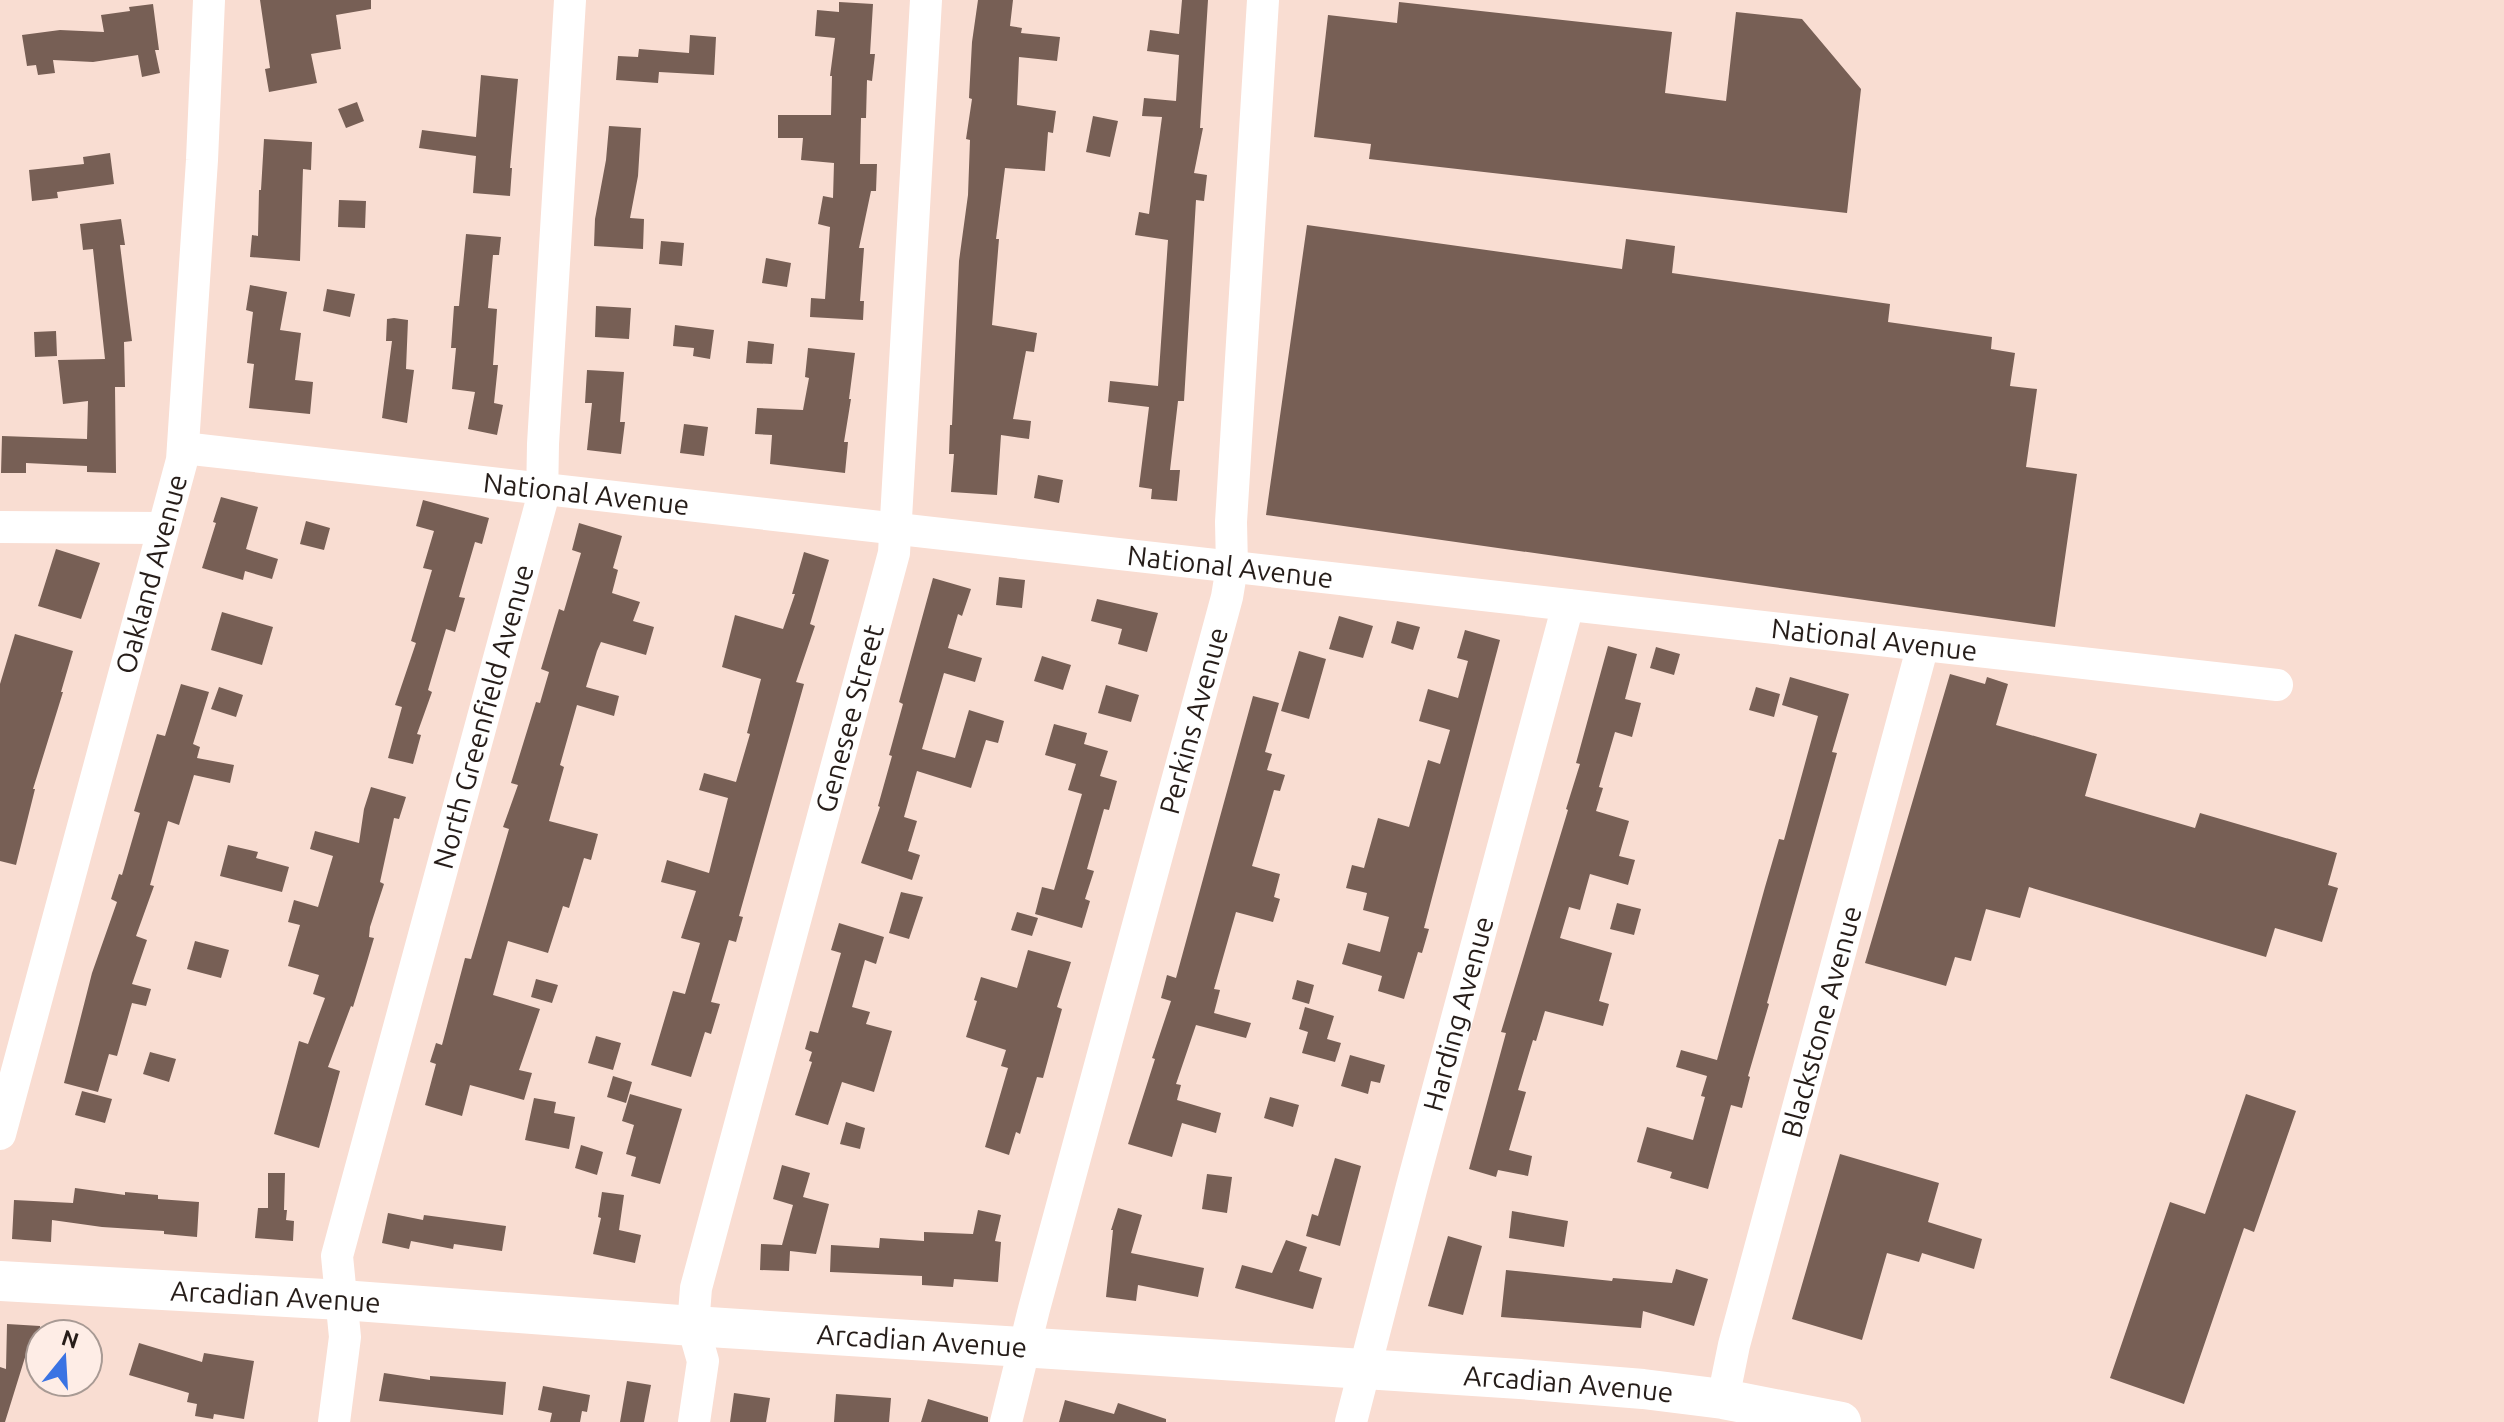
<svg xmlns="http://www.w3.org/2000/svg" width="2504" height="1422" font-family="Ubuntu,sans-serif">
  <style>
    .building { fill: #775f55 }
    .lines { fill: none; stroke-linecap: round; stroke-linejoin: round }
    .minor { stroke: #fff; stroke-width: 32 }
    .major { stroke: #fff; stroke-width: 40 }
    .labels { text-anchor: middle; stroke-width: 8; stroke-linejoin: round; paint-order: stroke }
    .street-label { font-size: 28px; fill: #261d19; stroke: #feede6 }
  </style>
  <rect width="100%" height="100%" fill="#f9ddd2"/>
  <path class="building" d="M260 0H371V9L336 15 341 49 311 54 317 83 269 92 265 69 270 68Z
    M978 0H1013L1010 26 1022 28 1021 33 1060 37 1057 61 1019 57 1017 105 1056 111 1053 133 1048 132 1045 171 1005 168 996 239H999L992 325 1037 333 1034 352 1026 351 1013 419 1031 421 1029 439 1001 435 997 495 951 492 954 454H949L950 425H952L959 261 968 195 970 140 966 139 972 99 969 98 972 42Z
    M1182 0H1208L1200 128H1203L1194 173 1207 175 1204 201 1196 200 1184 401H1178L1170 470H1180L1177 501 1151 499 1152 489 1139 487 1149 407 1108 402 1110 381 1158 386 1168 240 1135 235 1139 212 1149 214 1162 117 1142 116 1144 98 1176 101 1179 55 1147 51 1150 30 1179 34Z
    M839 2 873 4 870 54H875L872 81 867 80 866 118H861L860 164H877L876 191H871L859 248H864L860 301H864L863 320 810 317 811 298 825 299 830 227 818 224 823 196 833 198 834 163 801 160 803 138H778V115H831L832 76H830L835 38 815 36 817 10 839 12Z
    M1399 2 1672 32 1665 93 1726 101 1736 12 1802 19 1861 89 1847 213 1369 159 1371 144 1314 137 1328 15 1397 23Z
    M153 4 159 50H155L160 73 142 77 138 55 93 62 53 60 55 73 38 75 36 65 27 66 22 35 60 30 104 32 101 15 130 11 129 7Z
    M690 35 716 37 714 75 659 72 658 83 616 80 618 56 638 57 639 49 689 53Z
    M481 75 518 79 510 168H512L510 196 473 193 476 156 419 148 422 130 476 137Z
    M357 102 364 121 346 128 338 109Z
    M1093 116 1118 121 1110 157 1086 152Z
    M609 126 641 128 638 176 630 218 644 219 643 249 594 246 595 219 606 160Z
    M264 139 312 142 311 170 303 169 300 261 250 257 252 235 258 236 259 190H261Z
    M110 153 114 184 57 192 58 198 32 201 29 170 84 164 83 157Z
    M339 200 366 201 365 228 338 227Z
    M121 219 125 245H120L132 341 124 342 125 387H115L116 473 87 472V466L26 463V473H1L2 436 87 439 88 401 63 404 58 360 105 359 93 249 83 250 80 224Z
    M1307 225 1622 269 1626 239 1675 246 1672 273 1890 304 1888 322 1992 337 1991 349 2015 353 2010 386 2037 389 2026 467 2077 474 2055 627 1266 515Z
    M466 234 501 237 499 255H493L488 308 497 309 493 365H498L494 403 503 405 497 435 468 429 475 392 452 389 456 348H451L454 306H459Z
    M661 241 684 243 682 266 659 264Z
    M766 258 791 263 787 287 762 283Z
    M250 285 287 292 280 330 301 333 295 380 313 382 310 414 249 408 254 364 247 363 253 312 246 310Z
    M327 289 355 294 350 317 323 311Z
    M596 306 631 308 629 339 595 337Z
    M394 318 408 320 406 369 414 370 407 423 382 418 392 341H386L387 319Z
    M675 325 714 330 710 359 693 356 694 348 673 346Z
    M56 331 57 356 35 357 34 332Z
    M748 341 774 344 772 364 746 363Z
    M808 348 855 353 849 399H851L844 442H848L845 473 770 464 772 435 755 434 757 408 803 410 809 378 805 377Z
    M587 370 624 372 620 422H625L621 454 587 450 592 403H585Z
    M684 424 708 427 704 456 680 453Z
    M1038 475 1063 480 1059 503 1034 498Z
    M221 497 258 507 246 549 278 559 272 579 245 571 243 580 202 568 216 523 213 522Z
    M423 500 489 518 482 544 475 542 459 597 465 598 455 632 446 629 428 690 432 692 417 734 421 735 413 764 388 758 402 707 395 705 416 643 411 641 432 570 423 568 434 531 416 526Z
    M306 521 330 528 324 550 300 544Z
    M579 523 622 536 613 568 618 570 612 593 640 602 633 621 654 627 646 655 601 642 597 651 586 687 619 696 614 716 577 705 560 765 564 767 549 821 598 834 591 860 584 858 569 908 563 906 548 953 508 941 493 995 540 1009 519 1070 532 1073 524 1100 470 1085 462 1116 425 1105 436 1064 430 1062 436 1043 442 1045 465 958 471 959 509 829 503 827 518 785 511 783 536 702 540 703 549 672 541 669 559 609 564 611 581 553 572 550Z
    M56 549 100 563 81 619 38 606Z
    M804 552 829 560 810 624 815 626 796 682 804 684 739 916 743 917 736 942 729 940 711 1002 720 1004 711 1034 705 1032 691 1077 651 1065 673 991 685 994 700 943 681 938 696 891 661 882 667 860 709 873 728 798 699 790 704 773 736 782 750 734 747 733 761 679 722 667 735 615 783 629 795 594H792Z
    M999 577 1025 580 1022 608 996 605Z
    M933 578 971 589 962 616 958 614 948 648 982 658 975 682 944 673 922 749 955 758 969 710 1004 721 998 743 986 740 971 788 917 771 904 817 917 821 908 851 920 855 912 880 861 863 880 807 878 806 892 756 889 755 903 704 899 702Z
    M1097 599 1158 613 1147 652 1118 644 1122 629 1091 621Z
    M222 612 273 627 262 665 211 650Z
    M1339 616 1373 626 1363 658 1329 649Z
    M1397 621 1420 627 1413 650 1391 643Z
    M1465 630 1500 640 1424 928 1429 929 1422 953 1418 952 1404 999 1378 991 1382 976 1342 964 1348 943 1380 952 1389 917 1363 910 1367 893 1346 888 1352 865 1364 868 1378 818 1409 827 1428 760 1440 764 1450 730 1419 721 1428 689 1458 698 1468 661 1457 658Z
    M15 634 73 651 61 692H63L33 789H35L16 865 0 861V684Z
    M1608 646 1637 654 1625 699 1641 703 1632 737 1615 732 1599 787 1603 788 1596 811 1629 821 1619 856 1635 860 1628 885 1590 874 1580 910 1569 907 1560 938 1612 953 1599 1001 1609 1004 1603 1026 1545 1011 1536 1041 1533 1040 1518 1090 1526 1092 1509 1150 1532 1156 1528 1176 1498 1170 1496 1177 1469 1169 1506 1033 1501 1032 1568 810 1566 809 1580 764 1576 763Z
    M1656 647 1680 654 1674 675 1650 668Z
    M1299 651 1326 659 1309 719 1281 711Z
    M1042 656 1071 665 1063 690 1034 681Z
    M1950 674 1985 684 1987 677 2008 684 1996 725 2097 754 2085 796 2195 828 2200 813 2337 853 2328 885 2338 888 2322 942 2275 928 2266 957 2029 887 2020 918 1986 909 1971 961 1955 957 1946 986 1865 963Z
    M1790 677 1849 694 1832 752 1837 753 1767 1003 1769 1004 1748 1076 1750 1077 1742 1108 1731 1105 1708 1189 1670 1178 1672 1172 1637 1162 1647 1127 1693 1140 1705 1097 1701 1096 1707 1076 1676 1067 1681 1050 1717 1060 1765 887 1779 839 1784 840 1818 716 1782 705Z
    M181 684 209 692 193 744 200 747 197 758 234 765 230 783 194 775 179 825 168 821 150 885 154 886 136 936 147 940 132 984 151 989 146 1006 132 1003 117 1056 109 1054 98 1092 64 1083 92 973 117 902 111 899 119 874 122 875 140 813 134 811 157 734 165 736Z
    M1106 685 1139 695 1131 722 1098 713Z
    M219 687 243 695 236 717 211 709Z
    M1756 687 1780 694 1774 717 1749 710Z
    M1253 696 1279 703 1265 752 1272 754 1267 770 1285 775 1280 791 1274 790 1252 866 1280 874 1274 897 1280 899 1273 922 1236 912 1214 989 1220 990 1214 1013 1251 1023 1246 1038 1196 1025 1176 1084 1181 1085 1177 1100 1221 1113 1216 1133 1182 1123 1172 1157 1128 1144 1155 1059 1152 1058 1171 1001 1161 998 1167 975 1176 978Z
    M1054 724 1087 733 1084 744 1108 751 1100 776 1117 781 1109 810 1104 809 1087 869 1094 871 1085 899 1090 901 1082 928 1035 914 1042 887 1054 890 1082 794 1068 790 1076 764 1045 755Z
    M371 787 406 797 399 819 394 818 380 882 384 884 370 927 369 937 374 938 366 965 353 1007 351 1006 328 1067 340 1071 319 1148 274 1134 299 1041 308 1044 325 998 313 994 319 975 288 966 300 925 288 922 294 900 318 907 333 856 310 849 315 831 359 843 364 809Z
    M228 845 258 852 256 858 289 867 282 892 220 876Z
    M901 892 923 897 909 939 889 933Z
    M1617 903 1641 909 1634 935 1610 929Z
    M1017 912 1038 918 1032 936 1011 930Z
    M839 923 884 937 876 964 865 960 852 1007 870 1012 866 1024 892 1031 874 1092 842 1082 828 1125 795 1115 812 1062 809 1061 812 1052 805 1049 810 1031 818 1033 841 953 831 950Z
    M195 941 229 950 221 978 187 969Z
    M1028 950 1071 962 1057 1007 1062 1009 1043 1078 1037 1077 1020 1134 1016 1132 1009 1155 985 1147 1008 1068 1001 1066 1006 1050 966 1037 977 1001 974 1000 981 977 1017 988Z
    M536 979 558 985 552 1003 531 997Z
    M1297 980 1314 985 1309 1004 1292 999Z
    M1305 1007 1334 1016 1327 1039 1341 1043 1335 1062 1302 1053 1308 1032 1299 1029Z
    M596 1036 621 1043 613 1070 588 1063Z
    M150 1052 176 1059 169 1082 143 1074Z
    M1350 1055 1385 1065 1380 1083 1371 1081 1368 1094 1341 1086Z
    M613 1076 632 1082 626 1103 607 1097Z
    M82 1091 112 1099 105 1123 75 1115Z
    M630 1094 682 1109 660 1184 631 1176 636 1157 626 1154 634 1125 622 1121Z
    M2246 1094 2296 1111 2254 1232 2244 1228 2184 1404 2110 1378 2170 1202 2205 1214Z
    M1270 1097 1299 1105 1293 1127 1264 1118Z
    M534 1098 556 1102 554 1113 575 1117 569 1149 525 1140Z
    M846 1122 865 1128 860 1149 840 1144Z
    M581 1145 603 1152 597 1175 575 1168Z
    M1840 1154 1939 1183 1928 1222 1982 1239 1974 1269 1922 1253 1919 1262 1887 1253 1862 1340 1792 1319Z
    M1335 1158 1361 1166 1340 1246 1306 1236 1312 1214 1318 1216Z
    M782 1165 810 1173 803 1197 829 1204 816 1254 790 1251 789 1271 760 1270 761 1244 782 1245 793 1205 773 1199Z
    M268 1173H285L284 1210H287L286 1220 294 1221 293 1241 255 1238 258 1208H268Z
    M1207 1174 1232 1177 1227 1213 1202 1209Z
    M75 1188 125 1195V1192L158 1195V1199L199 1202 197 1237 164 1234V1231L102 1227 52 1220 51 1242 12 1239 14 1200 73 1203Z
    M602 1192 624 1195 619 1230 641 1235 635 1263 593 1254 601 1218 598 1217Z
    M1118 1208 1142 1215 1131 1253 1204 1268 1198 1297 1138 1285 1136 1301 1106 1297 1113 1230H1111Z
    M978 1210 1001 1215 995 1241 1001 1242 998 1282 954 1279 953 1287 922 1285V1276L830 1272 831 1245 879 1248 880 1238 924 1241V1232L973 1234Z
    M1512 1211 1568 1221 1564 1247 1509 1238Z
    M388 1213 423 1220 424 1215 506 1226 502 1251 454 1244 453 1249 411 1241 409 1249 382 1243Z
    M1448 1236 1482 1246 1463 1315 1428 1306Z
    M1286 1240 1307 1247 1299 1271 1322 1278 1313 1309 1235 1288 1242 1265 1272 1273Z
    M1676 1269 1708 1279 1694 1326 1643 1311 1641 1328 1501 1317 1506 1270 1612 1281 1613 1278 1672 1283Z
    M7 1324 40 1326V1352L27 1351 5 1422H0V1367L6 1369Z
    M139 1343 202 1362 204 1353 254 1361 244 1419 214 1414 213 1419 195 1416 197 1404 187 1402 189 1393 129 1375Z
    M384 1373 430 1380V1376L506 1382 503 1415 379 1401Z
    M627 1381 651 1385 644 1422H620Z
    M543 1386 590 1395 587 1412 582 1411 580 1422H550L552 1413 538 1410Z
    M734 1393 770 1398 766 1422H730Z
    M836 1394 891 1398 889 1422H834Z
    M928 1399 988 1417V1422H921Z
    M1065 1400 1114 1414 1118 1403 1166 1419V1422H1059Z"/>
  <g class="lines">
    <g class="minor">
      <path id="s1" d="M183 448 2277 685"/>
      <path d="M0 527 162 528"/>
      <path id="s2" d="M0 1134 182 460 202 160 209 0"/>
      <path id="s3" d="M1723 1399 1734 1345 1923 645"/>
      <path id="s4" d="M334 1422 345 1337 337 1256 542 500 543 444 570 0"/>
      <path id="s5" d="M694 1422 703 1361 693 1326 696 1288 894 553 926 0"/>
      <path id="s6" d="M1006 1422 1034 1309 1227 597 1232 567 1231 522 1263 0"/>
      <path id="s7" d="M1351 1422 1412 1186 1568 605"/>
    </g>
    <path class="major" id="s8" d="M0 1281 342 1300 693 1326 1520 1379 1643 1389 1723 1399 1841 1422"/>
  </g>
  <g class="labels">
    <g class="street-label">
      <text dy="10" stroke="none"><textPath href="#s1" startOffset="406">National Avenue</textPath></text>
      <text dy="10" stroke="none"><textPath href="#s1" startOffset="1054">National Avenue</textPath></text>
      <text dy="10" stroke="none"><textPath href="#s2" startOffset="580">Oakland Avenue</textPath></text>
      <text dy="10" stroke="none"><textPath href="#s1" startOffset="1702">National Avenue</textPath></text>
      <text dy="10" stroke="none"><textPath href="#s4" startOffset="726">North Greenfield Avenue</textPath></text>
      <text dy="10" stroke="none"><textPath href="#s5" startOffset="726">Genesee Street</textPath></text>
      <text dy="10" stroke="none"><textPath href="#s6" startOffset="726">Perkins Avenue</textPath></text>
      <text dy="10" stroke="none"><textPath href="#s7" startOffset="422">Harding Avenue</textPath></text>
      <text dy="10" stroke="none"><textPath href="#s3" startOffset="390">Blackstone Avenue</textPath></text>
      <text dy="10" stroke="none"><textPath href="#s8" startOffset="276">Arcadian Avenue</textPath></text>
      <text dy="10" stroke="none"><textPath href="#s8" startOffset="924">Arcadian Avenue</textPath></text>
      <text dy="10" stroke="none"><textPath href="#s8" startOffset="1572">Arcadian Avenue</textPath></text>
    </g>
  </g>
  <g transform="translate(64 1358) rotate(18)"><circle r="38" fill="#feede6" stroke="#a89a94" stroke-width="2"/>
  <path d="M0-6L14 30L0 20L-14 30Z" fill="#3a73e3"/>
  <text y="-12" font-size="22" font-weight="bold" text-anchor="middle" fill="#261d19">N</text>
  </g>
</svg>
